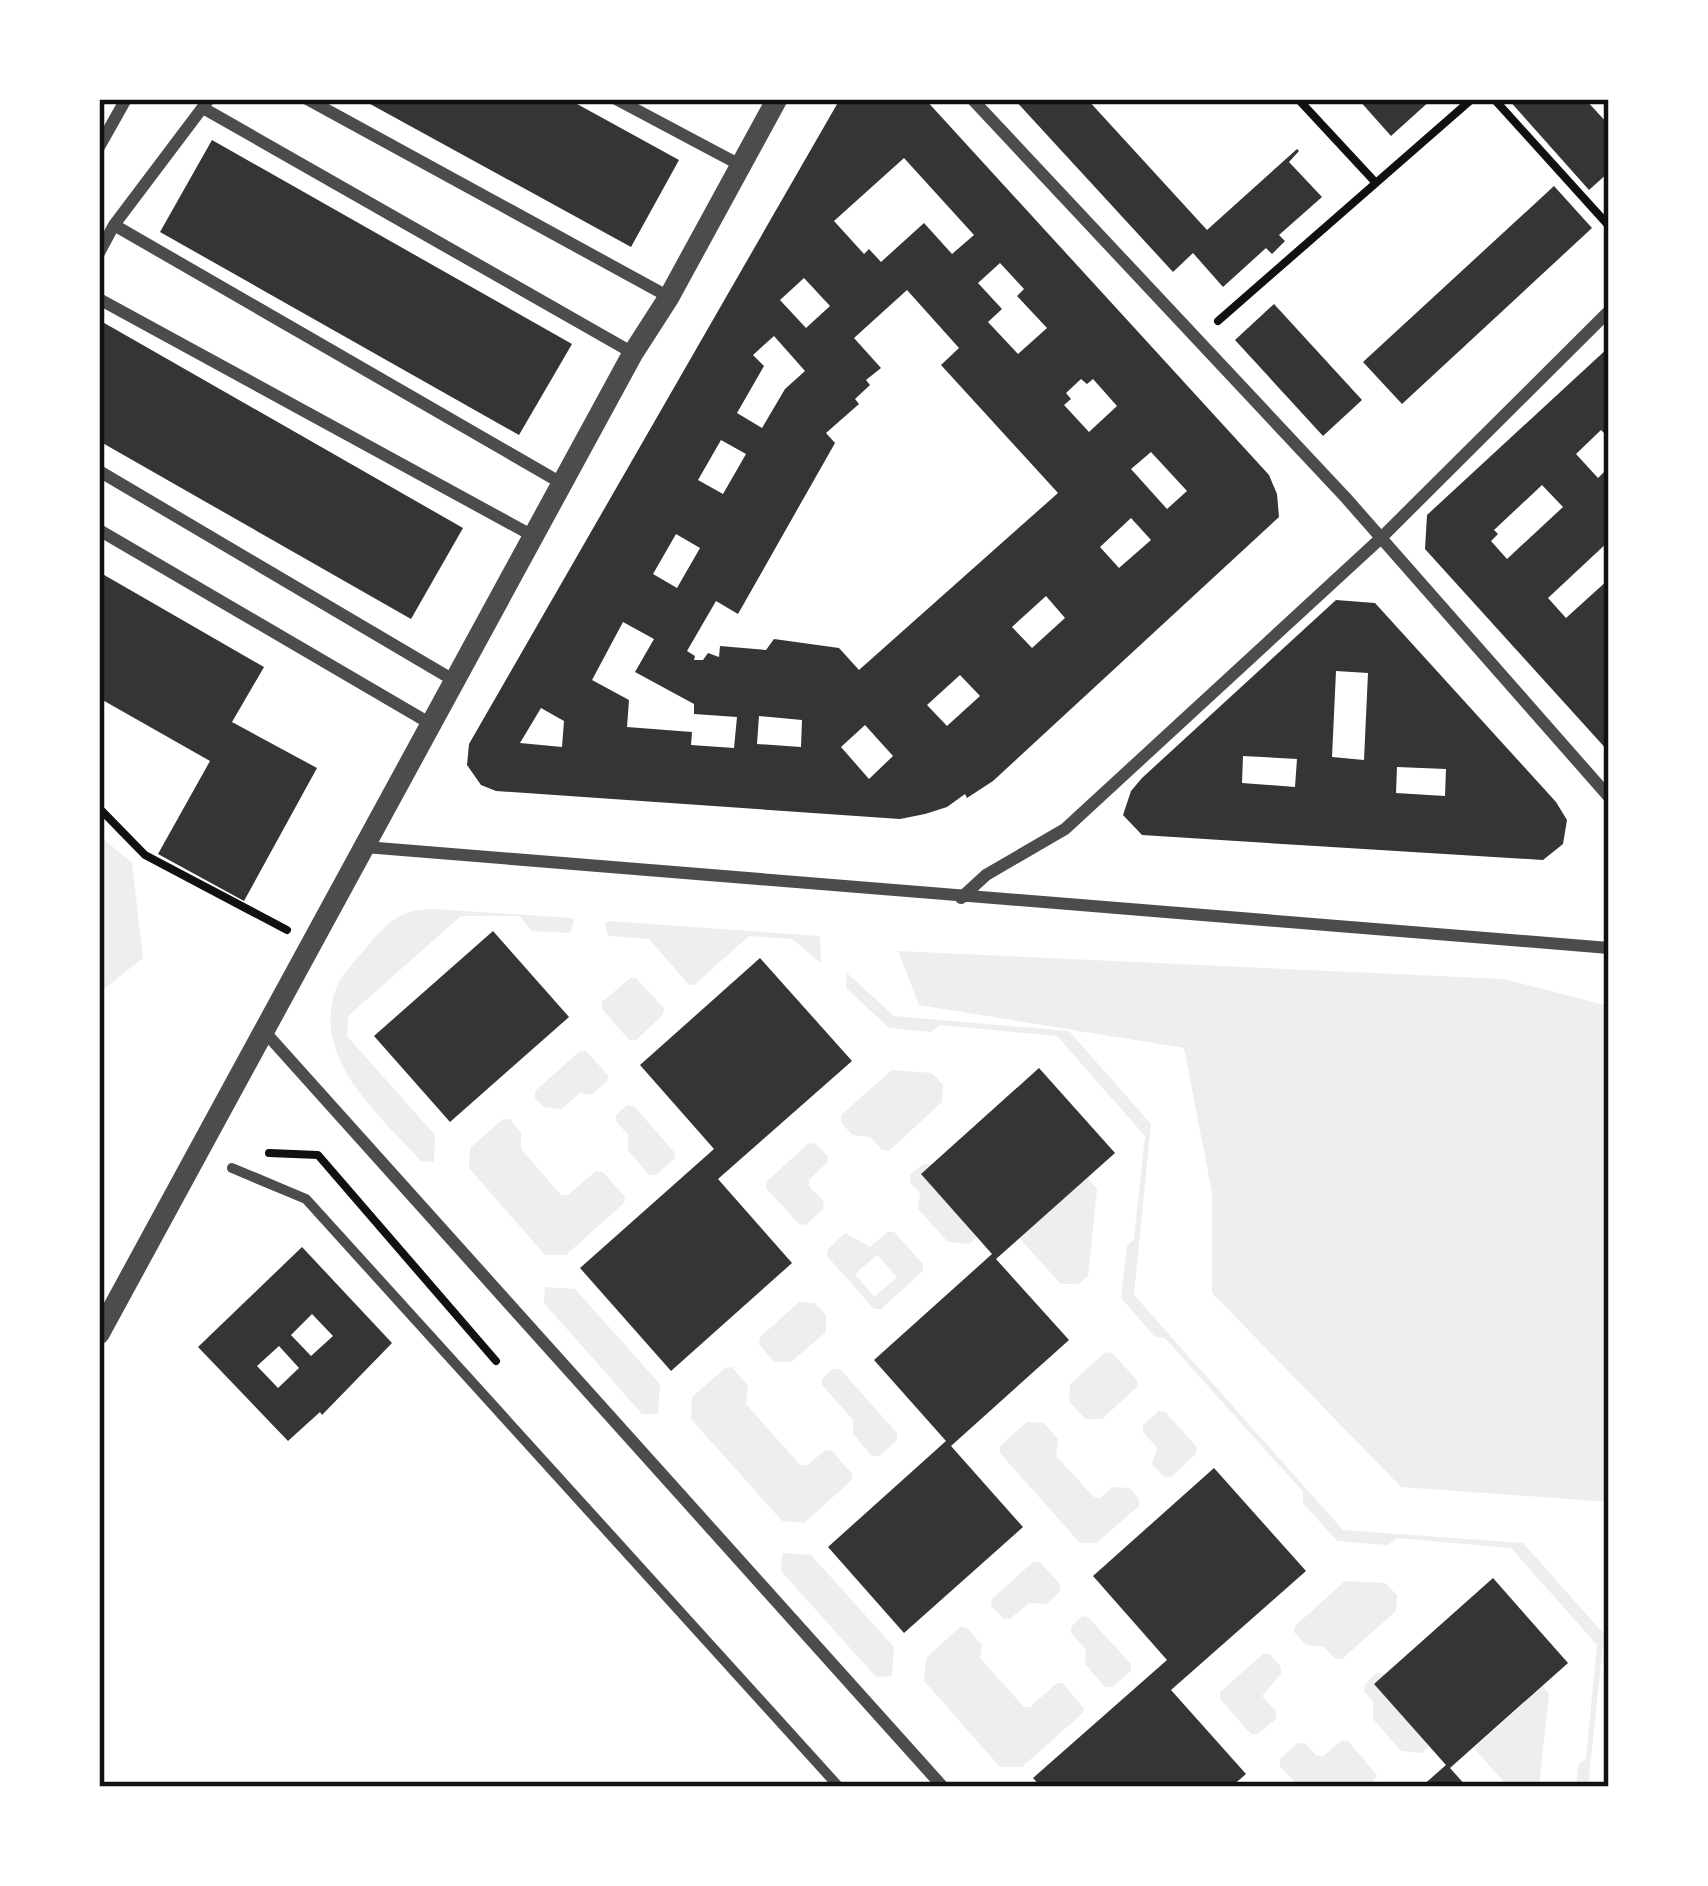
<svg xmlns="http://www.w3.org/2000/svg" width="1708" height="1886" font-family="Lato,sans-serif">
  <style>
    .green { fill: #eee; fill-rule: evenodd }
    .building { fill: #353535; fill-rule: evenodd }
    .lines { fill: none; stroke-linecap: round; stroke-linejoin: round }
    .path { stroke: #111; stroke-width: 8 }
    .pedestrian { stroke: #4c4c4c; stroke-width: 10 }
    .minor { stroke: #4c4c4c; stroke-width: 12 }
    .tertiary { stroke: #4c4c4c; stroke-width: 21 }
    .neatline { fill: none; stroke: #111; stroke-width: 4.5 }
  </style>
  <rect width="100%" height="100%" fill="#fff"/>
  <path class="green" d="M99 835 132 863 143 958 99 993Z
    M434 909 572 918 574 922 570 933 532 931 519 916H461L348 1016 347 1036 435 1135 434 1162 421 1161C379 1114 309 1058 337 986 343 973 356 960 365 949 385 925 400 908 434 909Z
    M609 921 820 936 821 963 792 939 749 936 694 985H689L649 939 608 936 605 924Z
    M898 951 1504 979 1609 1006V1502L1401 1487 1212 1293V1193L1184 1048 919 1005Z
    M847 973 894 1016 1069 1031 1151 1124 1134 1295 1343 1530 1523 1543 1604 1634 1588 1787H1576L1578 1765 1586 1758 1597 1645 1511 1548 1397 1538 1388 1545 1337 1541 1303 1503V1492L1165 1338 1155 1337 1121 1298 1127 1246 1134 1239 1145 1136 1057 1036 940 1025 931 1032 889 1028 846 988Z
    M630 978H636L664 1008 663 1015 636 1040H629L602 1009V1002Z
    M580 1051H586L608 1075 607 1082 591 1095 580 1093 561 1109 544 1107 535 1098V1091Z
    M892 1070 932 1073 943 1085 942 1102 889 1151 882 1150 870 1137 852 1135 841 1122V1115Z
    M627 1105 634 1106 675 1153 674 1159 656 1175H649L628 1150V1135L616 1121V1115Z
    M503 1119H510L521 1133V1149L561 1195H568L596 1171 603 1172 625 1197 624 1203 566 1255H545L469 1168 470 1148Z
    M809 1143 816 1144 828 1157 827 1163 809 1180V1186L824 1202 823 1209 806 1225 799 1224 766 1188 767 1181Z
    M923 1164H931L921 1174 977 1237 969 1244 948 1242 918 1209 920 1193 910 1182V1175Z
    M1087 1177 1097 1189 1088 1276 1078 1284H1061L1019 1238Z
    M887 1232H894L923 1264V1271L881 1309H874L827 1256V1250L845 1233 870 1247ZM877 1255 897 1277 874 1297 855 1274Z
    M545 1287 575 1289 660 1384 658 1414H642L544 1303Z
    M799 1302 815 1303 826 1315V1332L791 1362H774L759 1344 760 1337Z
    M1106 1352 1112 1353 1137 1380V1387L1102 1419H1085L1069 1401 1070 1384Z
    M732 1367 748 1386 746 1404 800 1465H808L825 1450 832 1451 852 1474V1480L804 1523 782 1521 691 1419 692 1397 725 1368Z
    M833 1369H840L897 1433V1440L879 1456H872L853 1434V1420L822 1385V1379Z
    M1159 1411 1165 1412 1197 1447 1196 1454 1171 1477H1164L1152 1464 1157 1448 1143 1432V1425Z
    M1027 1422 1044 1423 1058 1439 1056 1456 1094 1497 1100 1498 1112 1487 1130 1488 1139 1499V1506L1096 1543H1080L1000 1453V1446Z
    M782 1553 811 1555 894 1647 892 1676 876 1677 781 1571Z
    M1033 1562H1040L1060 1584V1592L1046 1604 1029 1603 1010 1619H1004L991 1606 992 1599Z
    M1345 1581 1385 1583 1397 1595 1396 1611 1342 1659H1335L1324 1647 1306 1645 1294 1632 1295 1626Z
    M1082 1616 1088 1617 1131 1664V1671L1112 1687H1105L1085 1664 1086 1650 1071 1633V1627Z
    M960 1627 967 1628 982 1645 980 1658 1024 1707H1030L1057 1683H1062L1084 1708 1083 1713 1022 1767H1000L924 1681 926 1658Z
    M1263 1654H1270L1281 1667V1674L1262 1696 1276 1711V1719L1258 1734H1251L1220 1699V1692Z
    M1377 1673 1386 1674 1374 1684 1429 1746 1422 1753 1401 1751 1373 1719V1701L1364 1691 1365 1684Z
    M1543 1686 1549 1694 1539 1787H1508L1474 1748Z
    M1341 1741H1348L1377 1775 1370 1787H1299L1280 1766V1759L1298 1743H1305L1317 1756H1323Z"/>
  <path class="building" d="M361 99H568L679 160 631 247Z
    M840 99H925L1269 475 1277 494 1279 517 993 781 967 798 965 794 947 807 925 814 900 819 496 791 481 785 467 765 469 744ZM904 158 974 235 952 254 924 223 881 262 869 249 864 254 834 221ZM1000 263 1024 289 1017 296 1047 328 1018 354 988 322 1002 309 978 283ZM804 278 830 306 806 328 780 300ZM907 290 959 348 941 365 1058 493 859 670 839 648 774 639 766 650 720 646 719 657 708 653 703 660H694L695 656 687 651 716 601 738 614 835 443 826 433 859 404 855 399 870 385 866 380 881 368 854 338ZM774 336 805 371 785 389 762 428 737 413 764 366 753 355ZM1081 379 1087 384 1093 379 1117 406 1089 432 1064 405 1071 399 1066 393ZM721 440 746 454 723 494 698 480ZM1151 452 1187 491 1167 509 1131 469ZM1131 518 1151 540 1119 568 1100 547ZM676 534 700 548 677 588 653 574ZM1046 596 1065 618 1032 648 1012 627ZM623 622 654 639 635 672 694 704V714L737 717 734 748 691 745 692 732 627 727 629 700 592 680ZM960 675 980 696 947 726 927 705ZM541 708 564 721 562 747 520 743ZM759 716 802 720 801 747 757 744ZM865 725 893 756 869 779 841 747Z
    M1014 99H1087L1207 230 1297 149 1299 151 1289 162 1322 197 1279 235 1285 241 1272 254 1266 248 1223 287 1193 253 1173 272Z
    M1358 99H1432L1391 136Z
    M1508 99H1585L1609 125V172L1589 190Z
    M212 140 572 344 519 435 160 232Z
    M1554 186 1592 228 1402 404 1363 362Z
    M1274 304 1362 400 1323 436 1235 340Z
    M99 320 463 528 411 619 99 441Z
    M1609 347V438L1601 430 1576 454 1598 478 1609 467V541L1548 598 1566 618 1609 579V752L1425 549 1427 515ZM1542 485 1563 507 1507 559 1491 541 1498 534 1494 530Z
    M99 572 264 667 232 722 317 768 244 901 158 854 210 761 99 698Z
    M1336 600 1375 603 1556 802 1567 820 1563 844 1543 860 1299 845 1142 835 1123 815 1131 791 1142 778ZM1336 671 1368 673 1364 760 1332 757ZM1243 756 1297 759 1295 787 1242 783ZM1397 767 1446 769 1445 796 1396 793Z
    M493 931 569 1017 450 1122 374 1036Z
    M760 958 852 1061 718 1179 792 1263 671 1371 580 1268 714 1149 640 1065Z
    M1039 1068 1115 1153 996 1259 1069 1340 951 1446 1023 1527 904 1633 828 1547 946 1441 874 1360 992 1254 921 1174Z
    M302 1247 392 1343 322 1415 320 1412 288 1441 198 1347ZM312 1314 333 1336 311 1356 291 1335ZM279 1346 299 1368 278 1388 257 1366Z
    M1214 1468 1306 1571 1171 1690 1246 1774 1231 1787H1041L1033 1778 1167 1660 1093 1576Z
    M1493 1578 1568 1663 1450 1768 1467 1787H1421L1446 1765 1374 1684Z"/>
  <g class="lines">
    <path class="path" d="M1298 99 1376 183
      M1494 99 1609 226
      M1218 321 1472 99
      M99 808 145 855 287 930
      M269 1153 318 1155 496 1361"/>
    <path class="pedestrian" d="M232 1168 306 1199 839 1787"/>
    <path class="minor" d="M307 99 669 297
      M616 99 742 166
      M972 99 1346 498 1609 797
      M203 108 633 353
      M99 147 126 99
      M114 225 563 484
      M99 253 114 225 209 99
      M99 299 535 537
      M99 471 455 681
      M99 530 431 724
      M365 847 1609 948
      M961 898 986 875 1065 829 1381 538 1609 311
      M264 1031 943 1787"/>
    <path class="tertiary" d="M99 1334 633 353 669 297 777 99"/>
  </g>
  <rect width="1708" height="1886" fill="none" stroke="#ffffff" stroke-width="204"/>
  <rect x="102" y="102" width="1504" height="1682" class="neatline"/>
</svg>
